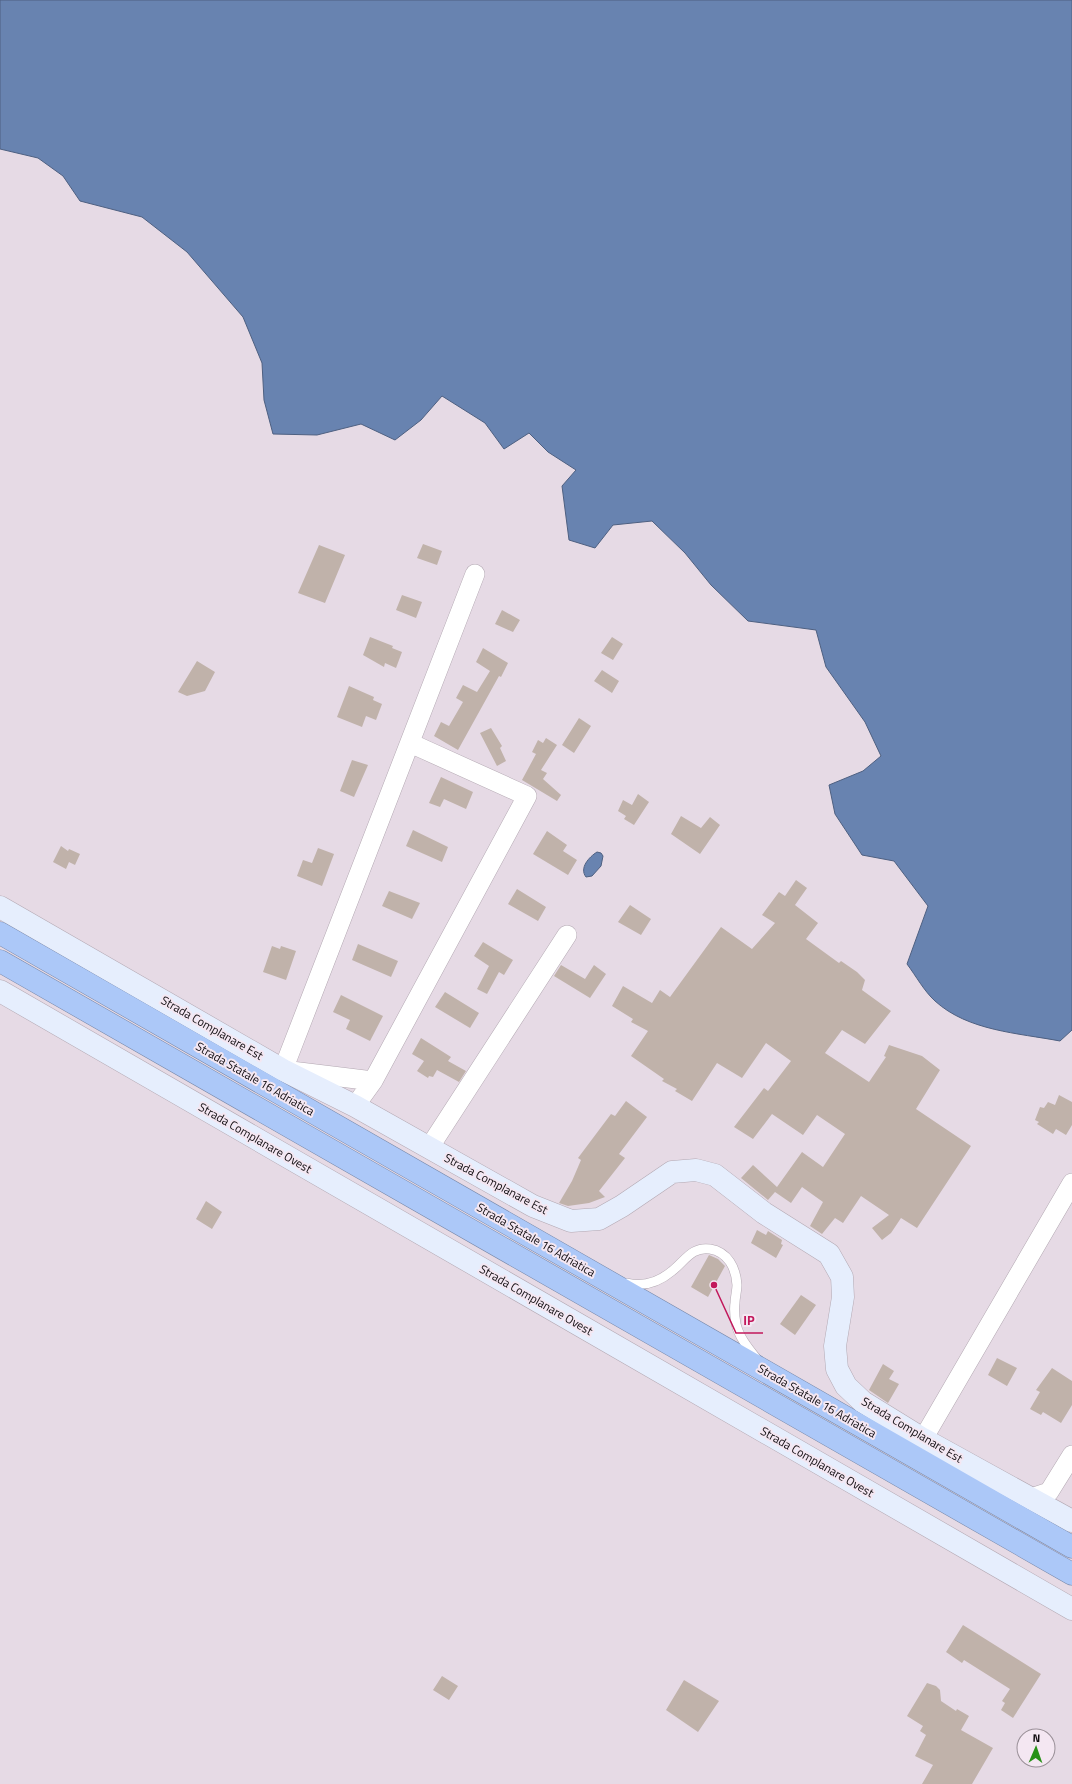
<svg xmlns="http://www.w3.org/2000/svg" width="1072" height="1784" font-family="'Titillium Web',sans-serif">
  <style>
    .water { fill: #6883b0; stroke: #4e6081 }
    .building { fill: #c0b2aa }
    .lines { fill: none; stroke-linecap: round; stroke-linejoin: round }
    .lane-casing { stroke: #b3a8b2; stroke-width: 10 }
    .street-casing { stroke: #b3a8b2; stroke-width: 20 }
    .secondary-casing { stroke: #b3a8b2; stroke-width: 23 }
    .highway-casing { stroke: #7687a8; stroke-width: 23 }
    .lane { stroke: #fff; stroke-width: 9 }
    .street { stroke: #fff; stroke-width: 19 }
    .secondary { stroke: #e6eefd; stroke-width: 22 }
    .highway { stroke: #acc8f8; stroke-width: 22 }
    .labels { text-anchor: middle; stroke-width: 4; stroke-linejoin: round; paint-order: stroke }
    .street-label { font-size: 12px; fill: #120e12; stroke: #f4e7f2 }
    .leader { fill: none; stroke: #c2185b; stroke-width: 1.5 }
    .callout-dot { fill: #c2185b; stroke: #f4e7f2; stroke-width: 1.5 }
    .callout-label { font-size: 13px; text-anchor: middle; font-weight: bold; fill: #c2185b; stroke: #f4e7f2; stroke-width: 4; stroke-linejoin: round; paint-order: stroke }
  </style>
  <rect width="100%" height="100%" fill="#e6dae5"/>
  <path class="water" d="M0 0H1072V1030L1060 1041C1018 1033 968 1031 935 1001 924 991 916 976 907 964L928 906 894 861 862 855 835 814 829 785 863 771 881 756 865 722 826 667 816 630 748 621 711 585 685 553 652 521 613 525 595 548 569 540 562 486 576 470 548 452 529 433 504 449 485 423 442 396 421 420 395 440 361 424 317 435 273 434 264 400 262 363 243 317 187 252 142 217 80 201 63 176 38 158 0 149Z
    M597 852 601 853 603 856 601 866 592 876 586 877C579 868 589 857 597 852Z"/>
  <path class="building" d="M423 544 442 551 437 565 417 558Z
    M319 545 345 555 325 603 298 593Z
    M402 595 422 602 416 618 396 610Z
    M502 610 520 620 513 632 495 624Z
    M370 637 393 646 392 648 402 652 396 668 385 663 384 667 363 655Z
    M612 637 623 644 613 660 601 653Z
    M483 648 508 663 501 677 499 676 458 750 434 736 441 722 449 726 463 702 456 698 463 685 477 692 490 671 476 662Z
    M197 661 215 672 205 691 187 696 178 692Z
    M602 670 619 681 612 693 594 681Z
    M349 686 374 697 373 700 382 704 376 720 366 716 362 727 337 717Z
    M579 718 591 726 574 753 562 745Z
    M491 728 502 746 500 748 506 761 497 766 480 733Z
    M546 738 557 745 541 770 547 773 543 779 561 795 557 801 522 780 536 754 532 752 538 740 543 743Z
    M352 760 368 765 354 797 340 791Z
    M441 777 473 792 466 809 444 799 440 807 429 803Z
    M638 794 649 802 634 825 624 819 626 816 618 811 623 800 632 805Z
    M681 816 701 828 710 817 720 825 700 854 671 834Z
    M413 830 448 847 442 862 406 846Z
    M547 831 567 845 563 851 577 860 568 875 533 854Z
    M61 846 68 851 69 849 80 854 75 865 69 862 66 869 53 862Z
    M318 848 334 854 322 886 297 876 303 860 312 863Z
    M796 880 807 888 795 905 818 923 806 939 839 963 841 961 857 972 865 980 862 990 891 1011 865 1044 842 1030 825 1053 869 1082 886 1057 884 1056 889 1045 922 1056 940 1070 916 1109 971 1146 917 1228 901 1218 891 1233 882 1240 872 1228 889 1215 861 1196 843 1223 835 1218 822 1234 810 1226 823 1202 802 1187 791 1203 775 1192 768 1200 741 1178 753 1165 777 1187 802 1152 823 1167 845 1134 817 1115 803 1135 772 1114 753 1139 734 1127 764 1088 768 1091 791 1061 766 1043 742 1078 717 1063 692 1101 675 1091 677 1089 662 1081 664 1079 631 1056 648 1031 631 1022 633 1019 612 1006 623 986 652 1003 660 990 670 997 721 927 752 949 775 923 762 915 779 892 785 896Z
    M517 889 546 907 538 921 508 904Z
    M389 891 420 903 412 919 382 906Z
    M630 905 651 919 641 935 618 922Z
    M483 942 513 960 504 975 499 972 487 994 477 989 489 966 474 956Z
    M358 944 398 961 391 977 352 960Z
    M272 946 280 949 281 946 296 951 286 980 263 972Z
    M561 965 585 979 594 965 606 974 590 998 554 976Z
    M445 992 479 1013 470 1028 435 1007Z
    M341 995 383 1016 370 1041 346 1029 350 1020 333 1012Z
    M421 1038 451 1057 448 1061 466 1071 459 1082 437 1070 433 1077 429 1076 428 1078 417 1071 424 1061 412 1054Z
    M1059 1095 1072 1102V1125L1066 1135 1056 1129 1053 1134 1037 1124 1039 1122 1035 1120 1040 1107 1044 1108 1048 1102 1055 1105Z
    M626 1101 647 1117 619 1154 625 1158 599 1191 605 1197 589 1203 568 1206 559 1203 572 1181 581 1160 578 1158 611 1114 615 1116Z
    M206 1201 222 1212 212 1229 196 1219Z
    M757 1230 766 1235 768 1231 782 1240 781 1244 783 1245 776 1258 751 1243Z
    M709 1255 718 1259 725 1266 708 1297 691 1287Z
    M801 1295 816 1305 795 1335 780 1324Z
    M997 1358 1017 1368 1007 1386 988 1375Z
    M883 1364 894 1371 889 1379 899 1384 888 1403 869 1390Z
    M1052 1368 1072 1381V1405L1061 1423 1043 1412 1041 1415 1030 1409 1040 1392 1036 1390Z
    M963 1625 1041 1674 1013 1718 1001 1710 1005 1703 1002 1701 1010 1689 964 1660 962 1663 946 1652Z
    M442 1676 458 1686 449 1700 433 1690Z
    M684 1680 719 1701 698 1732 666 1710Z
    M927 1683 936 1686 940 1690 941 1701 956 1711 957 1709 969 1716 961 1730 993 1748 972 1784H922L933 1765 915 1756 926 1735 920 1731 923 1726 907 1716Z"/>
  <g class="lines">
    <defs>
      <path id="lane" d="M627 1283C643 1287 659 1282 672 1271 684 1262 692 1246 710 1249 728 1252 736 1268 737 1285 737 1291 735 1297 735 1303 734 1309 735 1318 736 1324 739 1337 748 1348 756 1358"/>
      <path id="street" d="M373 1081 283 1070 475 574
        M355 1106 373 1081 527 796 410 743
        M429 1148 567 935
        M923 1439 1072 1183
        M1031 1498 1049 1492 1072 1455"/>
      <path id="secondary" d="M0 907 283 1070 355 1106 533 1206 571 1221 599 1219 622 1206 672 1172 696 1170 715 1175 764 1213 829 1254 842 1277 843 1297 835 1346 837 1369 846 1386 863 1402 923 1439 1072 1521
        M0 991 1072 1609"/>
      <path id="highway" d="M0 933 1072 1547
        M0 961 1072 1574"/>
    </defs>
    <use href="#lane" class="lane-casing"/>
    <use href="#street" class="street-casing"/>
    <use href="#secondary" class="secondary-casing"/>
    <use href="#highway" class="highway-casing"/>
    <use href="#lane" class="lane"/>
    <use href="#street" class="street"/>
    <use href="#secondary" class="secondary"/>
    <use href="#highway" class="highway"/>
  </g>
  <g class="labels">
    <g class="street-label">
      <text transform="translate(212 1028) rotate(30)" y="4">Strada Complanare Est</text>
      <text transform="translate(255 1079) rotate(30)" y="4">Strada Statale 16 Adriatica</text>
      <text transform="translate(255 1138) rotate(30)" y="4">Strada Complanare Ovest</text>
      <text transform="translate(496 1184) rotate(28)" y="4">Strada Complanare Est</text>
      <text transform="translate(536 1240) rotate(30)" y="4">Strada Statale 16 Adriatica</text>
      <text transform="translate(536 1300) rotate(30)" y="4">Strada Complanare Ovest</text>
      <text transform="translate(817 1401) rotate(30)" y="4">Strada Statale 16 Adriatica</text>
      <text transform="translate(912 1430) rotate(31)" y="4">Strada Complanare Est</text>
      <text transform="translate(817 1462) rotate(30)" y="4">Strada Complanare Ovest</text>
    </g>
  </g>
  <path class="leader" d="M714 1285L736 1333H763"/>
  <circle class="callout-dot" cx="714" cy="1285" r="4"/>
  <g class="callout-label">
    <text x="749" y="1325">IP</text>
  </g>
  <g transform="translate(1036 1748) rotate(2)"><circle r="19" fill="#f4e7f2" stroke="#9a9098"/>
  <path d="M0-3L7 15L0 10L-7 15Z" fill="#279117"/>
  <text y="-6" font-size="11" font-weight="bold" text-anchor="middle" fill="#120e12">N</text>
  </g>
</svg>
